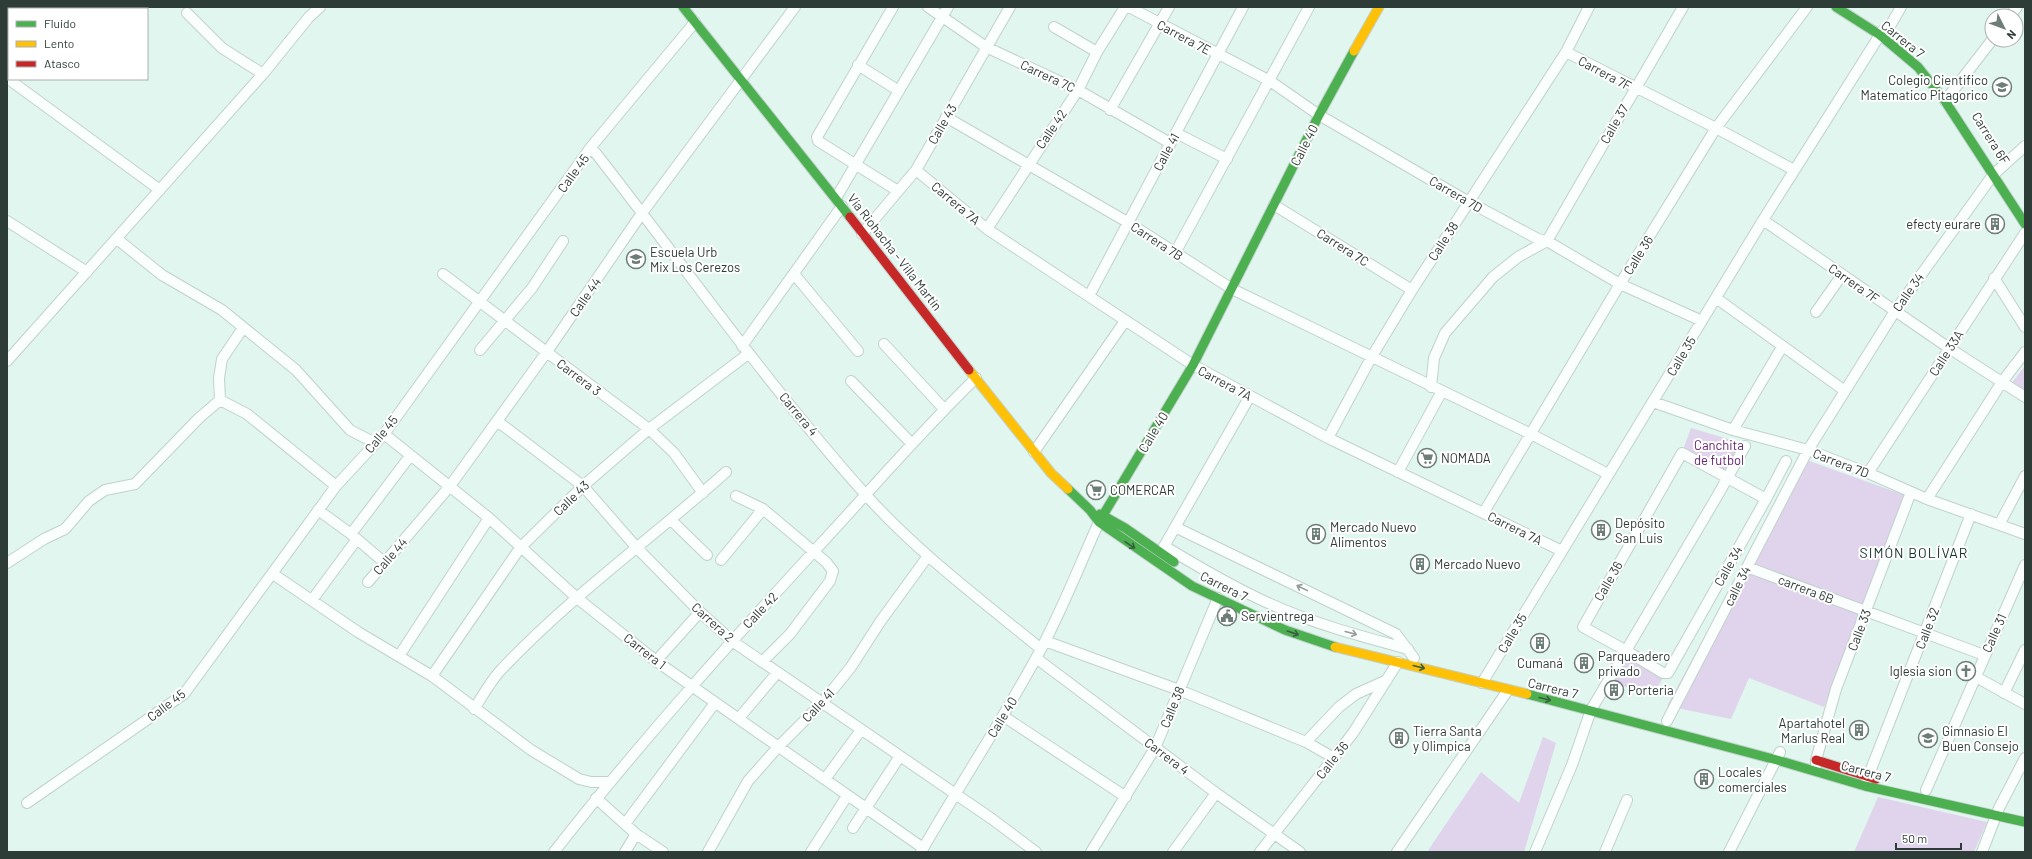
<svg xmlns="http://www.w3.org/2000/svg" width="2032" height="859" font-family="Barlow,sans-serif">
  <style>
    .green { fill: #e0d3ec }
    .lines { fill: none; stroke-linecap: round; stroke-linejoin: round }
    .street-casing { stroke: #c1d1cc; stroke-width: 12 }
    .fast-casing { stroke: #c1d1cc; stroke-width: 11 }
    .slow-casing { stroke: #c1d1cc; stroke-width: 11 }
    .jam-casing { stroke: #c1d1cc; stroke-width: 11 }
    .street { stroke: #fafefd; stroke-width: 10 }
    .fast { stroke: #4caf50; stroke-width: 9 }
    .slow { stroke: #ffc107; stroke-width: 9 }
    .jam { stroke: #c62828; stroke-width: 9 }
    .oneway { stroke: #375e3f }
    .oneway2 { stroke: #949d9a }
    .labels { text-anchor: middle; stroke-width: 4; stroke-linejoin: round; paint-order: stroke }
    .street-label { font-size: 13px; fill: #2e3c38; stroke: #fff }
    .poi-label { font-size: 13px; fill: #2e3c38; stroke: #fff; text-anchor: start }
    .park-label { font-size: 13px; fill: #632474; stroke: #fff }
    .neighbourhood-label { font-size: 14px; letter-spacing: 1px; fill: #12322a; stroke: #fff }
  </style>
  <rect width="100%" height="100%" fill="#e1f6ef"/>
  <path class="green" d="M2025 366V395L2010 385Z
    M1691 428 1742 443 1725 473 1683 450Z
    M1801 458 1904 495 1824 707 1749 678 1731 719 1667 706Z
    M1625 658 1663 678 1651 697 1611 681Z
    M1543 737 1556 743 1524 852H1427L1481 772 1519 803Z
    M1878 797 1987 822 1974 852H1854Z"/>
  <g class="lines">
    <defs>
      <path id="street" d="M893 7 817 137 818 141 898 191
        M928 7 986 47 1078 90 1170 143
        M1129 7 1270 81 1319 115 1469 202 1538 239 1547 241 1620 284 1702 321
        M187 13 222 48 263 74
        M2010 16 2017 7
        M1054 27 1097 52
        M1883 38 1901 7
        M1566 52 1716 128 1794 170
        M858 65 899 91
        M7 78 160 190
        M1945 101 1992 40
        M1110 110 1169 7
        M946 117 1129 223 1232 289 1531 434 1608 474
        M1176 133 1227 159
        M591 147C682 263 767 384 865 494 917 552 981 600 1041 649
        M916 170 987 229 1193 365 1328 438 1562 551
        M836 198 948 7
        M1274 205 1412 290
        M1763 220 1949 348 2025 397
        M7 221 87 272
        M987 229 1078 90 1097 52 1125 7
        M862 234 916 170 1010 7
        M117 239 162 275 222 310 296 370 350 430 375 443
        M1175 253 1309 7
        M443 274 649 429 674 453 703 493
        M794 274 858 351
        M1994 278 2025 327
        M1089 296 1243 7
        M1716 298 1845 391
        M1816 312 1842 275
        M884 344 944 409
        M742 346 842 206
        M480 350 532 288 563 241
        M7 361 263 74 309 17 320 7
        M851 381 912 444
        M1431 387 1434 358 1445 333 1493 277 1518 257 1547 241 1683 7
        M220 400 219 378 222 359 243 328
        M1653 402 1733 430 1808 450 1868 473 1927 499 2025 534
        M497 421 583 486 637 548 700 612 732 641 992 819 1036 852
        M1733 430 1782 347
        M384 434 489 518 577 598 656 661 923 848
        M1328 438 1371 358 1412 290 1566 52 1589 7
        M1034 452 1125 321
        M1398 472 1442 391
        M1868 473 2025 233
        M736 496 763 509 826 562 833 571 830 581 790 634 762 662
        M1766 499 1682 453 1583 627 1625 650 1663 673H1668L1766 499 1786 461
        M1927 499 2002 382 2025 352
        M318 510 351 534 385 563
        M1484 512 1620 284 1716 128 1807 7
        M671 520 707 555
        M2000 523 2025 476
        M1175 527 1396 634 1414 658
        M351 534 410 456
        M1164 546C1197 566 1231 586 1266 602 1311 623 1360 636 1408 649
        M1162 550 1250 396
        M721 560 763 509
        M7 563 44 539 65 529 89 501 105 490 135 484 199 418 220 400 247 414 336 486
        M1747 567 1984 655
        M273 574 358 632 432 676 531 750 579 779 591 782H609
        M368 582 450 486 546 353 642 213 795 7
        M312 600 357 539
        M1045 641 1179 690 1306 742 1334 758
        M399 656 489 518
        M1036 658 1216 793 1300 852
        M656 661 700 612
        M432 676 520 548 583 486 649 429 748 354
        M1976 677 2025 704
        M1482 683 1763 220 1883 30
        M2004 693 2025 650
        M474 709C482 697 490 682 500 671 568 598 651 539 726 472
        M1003 716 1126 797
        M739 718 777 673
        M1667 721 1808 450 1895 311 1993 175 2025 146
        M1306 742 1339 707 1356 694 1387 680
        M1816 765V760L1836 689 1911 492
        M825 779 861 730
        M1866 782 1971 514
        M1926 790 2025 565
        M596 798 636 834 663 852
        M27 803 184 694 336 486 384 434 591 147 695 22
        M625 824 715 703
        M853 828 900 756
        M554 852C637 746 726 647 817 548 870 491 920 432 976 378
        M625 852 636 834
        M708 852 748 781 778 747 822 703 851 667 880 622 928 556
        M811 852 847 796
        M921 852C960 784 1004 718 1041 649 1063 608 1080 564 1099 522
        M1091 852 1155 748 1218 598
        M1173 852 1216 793
        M1260 852 1353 733 1398 662
        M1397 852 1508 690
        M1535 852 1572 765 1591 710 1719 493 1745 446
        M1605 852 1627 800
        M1729 852 1780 752
        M1982 852 1999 808 2025 758"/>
      <path id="fast" d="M683 7 850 217
        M1836 7 1880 35 1918 67 1945 101 2025 224
        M1068 489 1090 510 1099 522 1192 586 1285 630 1335 647
        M1100 514 1125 528 1174 562
        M1099 522 1193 365 1319 115 1354 51
        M1527 694 1777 760 1865 786 2025 822"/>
      <path id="slow" d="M1354 51 1379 7
        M969 370 1051 473 1068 489
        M1335 647 1527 694"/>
      <path id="jam" d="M850 217 969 370
        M1816 760 1876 779"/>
    </defs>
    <use href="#street" class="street-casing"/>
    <use href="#fast" class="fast-casing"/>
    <use href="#slow" class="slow-casing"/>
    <use href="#jam" class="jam-casing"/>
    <use href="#street" class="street"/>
    <use href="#fast" class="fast"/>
    <use href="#slow" class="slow"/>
    <use href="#jam" class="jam"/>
  </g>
  <defs><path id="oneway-shaft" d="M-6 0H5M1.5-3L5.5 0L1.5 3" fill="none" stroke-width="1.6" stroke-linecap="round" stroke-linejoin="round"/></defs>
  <g class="oneway">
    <use href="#oneway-shaft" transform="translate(1130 545) rotate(34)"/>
    <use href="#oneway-shaft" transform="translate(1293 633) rotate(19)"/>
    <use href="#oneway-shaft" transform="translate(1419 667) rotate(14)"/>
    <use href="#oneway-shaft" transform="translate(1545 699) rotate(14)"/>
  </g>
  <g class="oneway2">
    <use href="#oneway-shaft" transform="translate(1302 588) rotate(-154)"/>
    <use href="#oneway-shaft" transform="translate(1351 633) rotate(15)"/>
  </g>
  <defs>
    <symbol id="school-ring" viewBox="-11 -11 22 22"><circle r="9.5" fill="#fff" stroke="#6d7d78" stroke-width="1.5"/><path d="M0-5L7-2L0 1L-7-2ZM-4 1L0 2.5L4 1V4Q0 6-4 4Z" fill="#6d7d78"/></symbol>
    <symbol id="building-ring" viewBox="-11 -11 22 22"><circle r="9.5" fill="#fff" stroke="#6d7d78" stroke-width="1.5"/><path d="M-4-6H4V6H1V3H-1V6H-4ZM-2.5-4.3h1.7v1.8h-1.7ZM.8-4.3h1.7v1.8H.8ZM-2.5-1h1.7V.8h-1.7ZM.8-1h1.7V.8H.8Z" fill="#6d7d78"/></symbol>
    <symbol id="supermarket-ring" viewBox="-11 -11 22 22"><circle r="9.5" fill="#fff" stroke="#6d7d78" stroke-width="1.5"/><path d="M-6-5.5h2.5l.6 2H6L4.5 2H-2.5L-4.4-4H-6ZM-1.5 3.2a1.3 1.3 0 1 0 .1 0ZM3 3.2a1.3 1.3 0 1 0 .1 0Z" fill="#6d7d78"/></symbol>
    <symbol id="civic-ring" viewBox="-11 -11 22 22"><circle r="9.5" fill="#fff" stroke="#6d7d78" stroke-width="1.5"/><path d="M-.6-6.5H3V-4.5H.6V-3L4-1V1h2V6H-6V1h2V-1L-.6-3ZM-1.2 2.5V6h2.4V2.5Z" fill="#6d7d78"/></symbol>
    <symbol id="church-ring" viewBox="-11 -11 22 22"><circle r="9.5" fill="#fff" stroke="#6d7d78" stroke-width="1.5"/><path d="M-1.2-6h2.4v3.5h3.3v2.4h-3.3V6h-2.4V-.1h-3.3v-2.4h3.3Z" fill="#6d7d78"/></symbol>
  </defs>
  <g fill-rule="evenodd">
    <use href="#school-ring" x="1991" y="76" width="22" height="22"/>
    <use href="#building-ring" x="1984" y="213" width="22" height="22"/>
    <use href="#school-ring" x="625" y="248" width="22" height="22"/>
    <use href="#supermarket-ring" x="1416" y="447" width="22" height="22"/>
    <use href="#supermarket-ring" x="1085" y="479" width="22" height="22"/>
    <use href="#building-ring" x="1590" y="519" width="22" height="22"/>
    <use href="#building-ring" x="1305" y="523" width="22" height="22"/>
    <use href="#building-ring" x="1409" y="553" width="22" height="22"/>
    <use href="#civic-ring" x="1216" y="605" width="22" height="22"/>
    <use href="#building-ring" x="1529" y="632" width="22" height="22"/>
    <use href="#building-ring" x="1573" y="652" width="22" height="22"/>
    <use href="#church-ring" x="1955" y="660" width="22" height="22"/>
    <use href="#building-ring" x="1603" y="679" width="22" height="22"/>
    <use href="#building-ring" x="1848" y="719" width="22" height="22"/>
    <use href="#building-ring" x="1388" y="727" width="22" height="22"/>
    <use href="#school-ring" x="1917" y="727" width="22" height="22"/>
    <use href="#building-ring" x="1693" y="768" width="22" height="22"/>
  </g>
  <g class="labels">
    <g class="street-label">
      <text transform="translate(1184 37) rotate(28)" y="5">Carrera 7E</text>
      <text transform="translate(1903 39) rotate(39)" y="5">Carrera 7</text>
      <text transform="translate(1605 73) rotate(28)" y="5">Carrera 7F</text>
      <text transform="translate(1048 76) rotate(25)" y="5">Carrera 7C</text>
      <text transform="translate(942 124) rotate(-60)" y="5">Calle 43</text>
      <text transform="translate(1614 124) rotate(-60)" y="5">Calle 37</text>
      <text transform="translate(1051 129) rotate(-56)" y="5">Calle 42</text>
      <text transform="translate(1991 138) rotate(58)" y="5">Carrera 6F</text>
      <text transform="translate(1304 145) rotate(-63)" y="5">Calle 40</text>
      <text transform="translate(1166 152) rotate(-62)" y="5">Calle 41</text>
      <text transform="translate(573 173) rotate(-54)" y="5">Calle 45</text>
      <text transform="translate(1456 194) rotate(30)" y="5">Carrera 7D</text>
      <text transform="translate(956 203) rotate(40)" y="5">Carrera 7A</text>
      <text transform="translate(1157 241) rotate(33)" y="5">Carrera 7B</text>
      <text transform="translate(1443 241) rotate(-57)" y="5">Calle 38</text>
      <text transform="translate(1343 247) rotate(32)" y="5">Carrera 7C</text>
      <text transform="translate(895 252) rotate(52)" y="5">Vía Riohacha - Villa Martín</text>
      <text transform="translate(1638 255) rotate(-58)" y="5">Calle 36</text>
      <text transform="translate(1854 283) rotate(35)" y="5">Carrera 7F</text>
      <text transform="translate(1908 292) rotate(-55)" y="5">Calle 34</text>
      <text transform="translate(585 297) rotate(-55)" y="5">Calle 44</text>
      <text transform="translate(1946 353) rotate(-57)" y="5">Calle 33A</text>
      <text transform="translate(1681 356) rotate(-59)" y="5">Calle 35</text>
      <text transform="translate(579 377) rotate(37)" y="5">Carrera 3</text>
      <text transform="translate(1225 383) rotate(28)" y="5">Carrera 7A</text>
      <text transform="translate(799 414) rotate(50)" y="5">Carrera 4</text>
      <text transform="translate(1153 432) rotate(-59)" y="5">Calle 40</text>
      <text transform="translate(381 434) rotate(-51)" y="5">Calle 45</text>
      <text transform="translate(1841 463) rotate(21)" y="5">Carrera 7D</text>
      <text transform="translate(571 498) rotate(-44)" y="5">Calle 43</text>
      <text transform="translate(1515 528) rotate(26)" y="5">Carrera 7A</text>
      <text transform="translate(390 556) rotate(-49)" y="5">Calle 44</text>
      <text transform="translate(1728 566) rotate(-61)" y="5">Calle 34</text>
      <text transform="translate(1608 581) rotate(-60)" y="5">Calle 36</text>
      <text transform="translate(1224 586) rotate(26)" y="5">Carrera 7</text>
      <text transform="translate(1737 586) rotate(-63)" y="5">calle 34</text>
      <text transform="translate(1806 589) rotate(21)" y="5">carrera 6B</text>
      <text transform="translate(760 610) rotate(-47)" y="5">Calle 42</text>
      <text transform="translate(713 622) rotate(42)" y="5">Carrera 2</text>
      <text transform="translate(1927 628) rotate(-69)" y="5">Calle 32</text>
      <text transform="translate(1859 630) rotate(-69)" y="5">Calle 33</text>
      <text transform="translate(1512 633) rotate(-59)" y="5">Calle 35</text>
      <text transform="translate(1994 633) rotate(-66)" y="5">Calle 31</text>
      <text transform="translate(645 651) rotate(38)" y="5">Carrera 1</text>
      <text transform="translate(1553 688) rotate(14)" y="5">Carrera 7</text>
      <text transform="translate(166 705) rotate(-37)" y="5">Calle 45</text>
      <text transform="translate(818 705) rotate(-47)" y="5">Calle 41</text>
      <text transform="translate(1172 707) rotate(-68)" y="5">Calle 38</text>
      <text transform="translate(1002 717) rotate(-59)" y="5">Calle 40</text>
      <text transform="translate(1167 756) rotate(37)" y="5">Carrera 4</text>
      <text transform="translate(1332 760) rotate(-52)" y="5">Calle 36</text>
      <text transform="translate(1866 771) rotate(15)" y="5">Carrera 7</text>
    </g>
    <g class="poi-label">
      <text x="1988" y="85" text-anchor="end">Colegio Cientifico<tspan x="1988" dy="15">Matematico Pitagorico</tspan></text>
      <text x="1981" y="229" text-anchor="end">efecty eurare</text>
      <text x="650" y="257">Escuela Urb<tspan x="650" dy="15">Mix Los Cerezos</tspan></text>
      <text x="1441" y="463">NOMADA</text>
      <text x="1110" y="495">COMERCAR</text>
      <text x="1615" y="528">Depósito<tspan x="1615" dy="15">San Luis</tspan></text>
      <text x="1330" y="532">Mercado Nuevo<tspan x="1330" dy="15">Alimentos</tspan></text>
      <text x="1434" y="569">Mercado Nuevo</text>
      <text x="1241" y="621">Servientrega</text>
      <text x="1598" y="661">Parqueadero<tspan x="1598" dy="15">privado</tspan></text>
      <text x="1540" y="668" text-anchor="middle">Cumaná</text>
      <text x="1952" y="676" text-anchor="end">Iglesia sion</text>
      <text x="1628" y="695">Porteria</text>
      <text x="1845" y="728" text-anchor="end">Apartahotel<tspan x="1845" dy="15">Marlus Real</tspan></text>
      <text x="1413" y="736">Tierra Santa<tspan x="1413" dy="15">y Olimpica</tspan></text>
      <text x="1942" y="736">Gimnasio El<tspan x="1942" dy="15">Buen Consejo</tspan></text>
      <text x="1718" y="777">Locales<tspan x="1718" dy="15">comerciales</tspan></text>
    </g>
    <g class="park-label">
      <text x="1719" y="450">Canchita<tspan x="1719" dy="15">de futbol</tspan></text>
    </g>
    <g class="neighbourhood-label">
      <text x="1914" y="558">SIMÓN BOLÍVAR</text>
    </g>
  </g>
  <rect width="2032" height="859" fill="none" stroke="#2e3c38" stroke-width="16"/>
  <rect x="8" y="8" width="140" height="72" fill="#ffffff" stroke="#abb1af"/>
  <rect x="16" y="21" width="20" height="6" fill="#4caf50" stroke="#abb1af"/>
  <text x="44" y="28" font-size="12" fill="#2e3c38">Fluido</text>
  <rect x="16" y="41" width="20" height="6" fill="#ffc107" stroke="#abb1af"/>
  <text x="44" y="48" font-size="12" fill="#2e3c38">Lento</text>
  <rect x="16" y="61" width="20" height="6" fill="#c62828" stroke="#abb1af"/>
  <text x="44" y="68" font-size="12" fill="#2e3c38">Atasco</text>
  <g transform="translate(2004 28) rotate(132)"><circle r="19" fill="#ffffff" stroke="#abb1af"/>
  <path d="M0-3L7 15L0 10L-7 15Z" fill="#6d7d78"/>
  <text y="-6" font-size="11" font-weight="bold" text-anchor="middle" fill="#2e3c38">N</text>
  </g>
  <path d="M1896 843v6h65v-6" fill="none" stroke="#2e3c38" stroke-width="2"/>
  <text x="1902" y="843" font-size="12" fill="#2e3c38" stroke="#ffffff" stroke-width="3" paint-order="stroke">50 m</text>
</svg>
